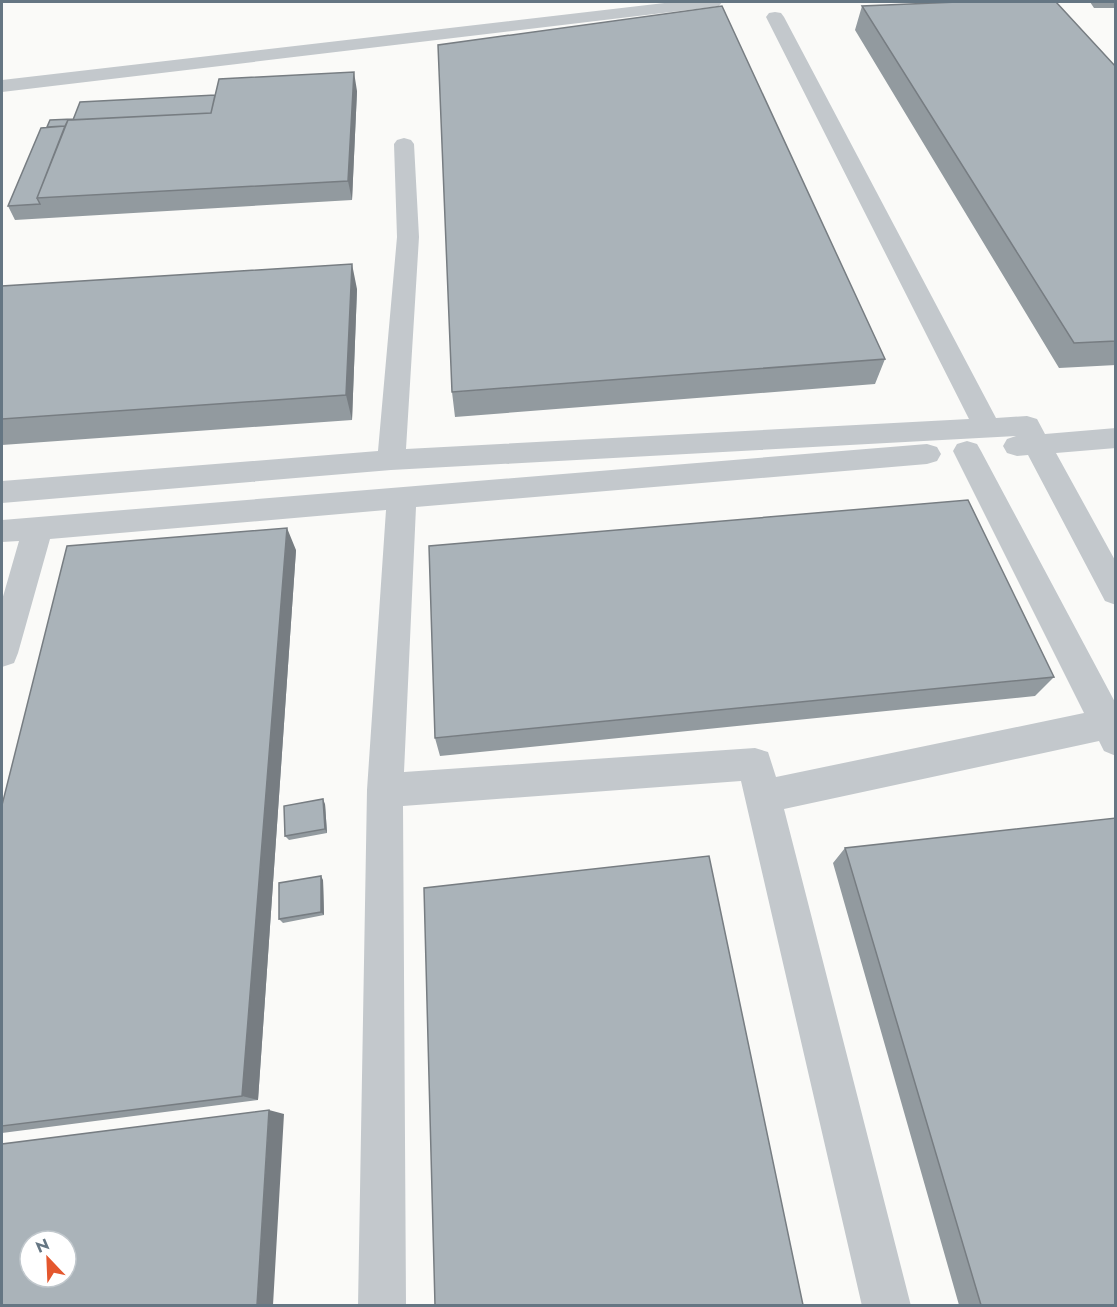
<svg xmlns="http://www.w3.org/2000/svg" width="1117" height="1307" font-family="Jost,sans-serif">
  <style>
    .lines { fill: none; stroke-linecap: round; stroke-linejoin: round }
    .minor { fill: #c3c8cc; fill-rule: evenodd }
    .wall { fill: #929a9f }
    .shaded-wall { fill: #777d82 }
    .building { fill: #aab3b9; stroke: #777d82; stroke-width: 1.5; fill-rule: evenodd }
  </style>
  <rect width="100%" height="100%" fill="#fafaf8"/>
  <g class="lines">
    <path class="minor" d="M673 2H722L719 6 713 7 2 92V80Z
      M775 12 781 13 784 17 996 418 1027 416 1037 419 1045 434 1116 428V448L1056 453 1116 562V605L1105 601 1028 455 1017 456 1007 453 1003 446 1007 439 1016 436 391 470 2 503V481L378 451 397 237 394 144 397 140 404 138 411 140 414 144 419 237 406 449 969 419 766 17 769 13Z
      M967 441 977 444 981 451 1116 704V756L1104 751 1099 741 784 809 911 1306H862L741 781 403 806 406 1306H358L367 790 386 510 50 539 18 653 14 663 2 667V600L19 541 2 542V520L927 444 937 447 941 454 937 461 927 464 416 507 404 772 755 748 768 752 776 777 1084 713 953 451 957 444Z"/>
  </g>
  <path class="wall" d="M1090 2H1116V8H1094Z
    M862 6 1116 67V365L1059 368 855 30Z
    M357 91 352 200 15 220 8 206 73 119Z
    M2 286 357 289 352 420 2 445Z
    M885 359 875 384 455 417 452 392Z
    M296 550 258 1100 2 1133V805Z
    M1054 677 1035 696 440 756 435 738Z
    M325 804 327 833 289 840 285 836Z
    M845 848 1116 1305H959L833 863Z
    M323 880 324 915 283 923 279 919Z"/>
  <path class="shaded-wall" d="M354 72 357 91 352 200 348 181Z
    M352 264 357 289 352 420 346 395Z
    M287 528 296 550 258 1100 242 1096Z
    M323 799 325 804 327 833 325 829Z
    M321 876 323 880 324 915 321 912Z
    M269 1110 284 1114 273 1305H257Z"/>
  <path class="building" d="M958 2H1056L1116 67V341L1074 343 862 6Z
    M722 6 885 359 452 392 438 45Z
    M354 72 348 181 37 198 68 120 211 113 219 79Z
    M215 95 211 113 73 120 80 102Z
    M73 119 68 120 65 126 47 127 50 120Z
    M65 126 37 198 40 204 8 206 41 128Z
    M352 264 346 395 2 419V286Z
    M968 500 1054 677 435 738 429 546Z
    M287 528 242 1096 2 1126V805L67 546Z
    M323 799 325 829 285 836 284 806Z
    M1116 818V1305H981L845 848Z
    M709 856 803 1305H435L424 888Z
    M321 876V912L279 919V883Z
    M269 1110 257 1305H2V1144ZM30 1241H66V1277H30Z"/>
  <rect width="1117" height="1307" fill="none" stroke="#657683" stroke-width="6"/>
  <g transform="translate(48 1259) rotate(337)"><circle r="28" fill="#ffffff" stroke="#c1c8cd" stroke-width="1.5"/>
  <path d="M0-4.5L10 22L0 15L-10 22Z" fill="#e4572e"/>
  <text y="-9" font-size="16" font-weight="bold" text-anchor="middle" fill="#657683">N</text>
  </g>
</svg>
